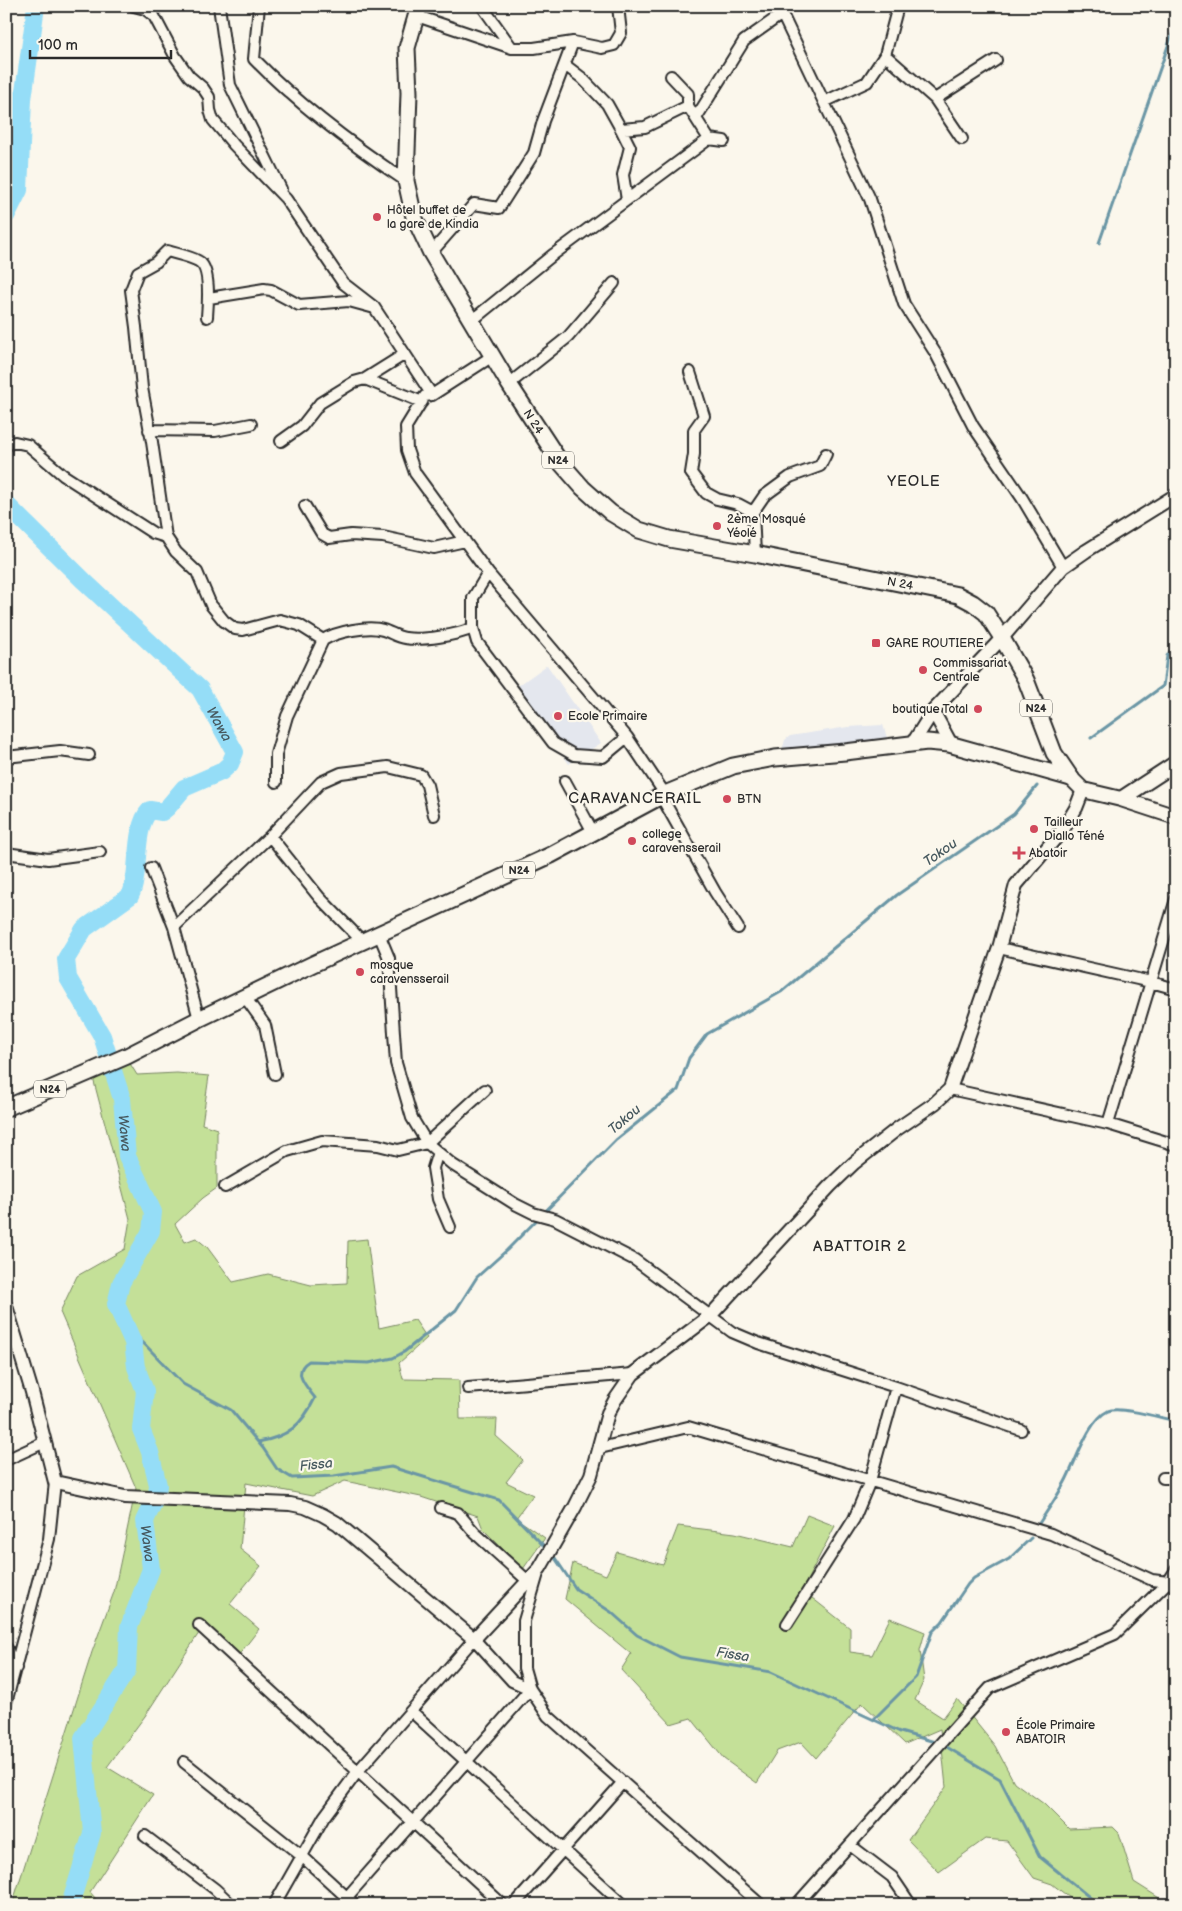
<svg xmlns="http://www.w3.org/2000/svg" width="1182" height="1911" font-family="'Balsamiq Sans',sans-serif">
  <style>
    .built { fill: #e4e7ee }
    .green { fill: #c4e098; stroke: #788662 }
    .lines { fill: none; stroke-linecap: round; stroke-linejoin: round }
    .stream { stroke: #6b96a5; stroke-width: 3 }
    .river { stroke: #95ddf7; stroke-width: 18 }
    .minor-casing { stroke: #2b2b2b; stroke-width: 14 }
    .tertiary-casing { stroke: #2b2b2b; stroke-width: 16 }
    .secondary-casing { stroke: #2b2b2b; stroke-width: 18 }
    .primary-casing { stroke: #2b2b2b; stroke-width: 19 }
    .minor { stroke: #fbf7ec; stroke-width: 10 }
    .tertiary { stroke: #fbf7ec; stroke-width: 12 }
    .secondary { stroke: #fbf7ec; stroke-width: 14 }
    .primary { stroke: #fbf7ec; stroke-width: 15 }
    .poi-dot { fill: #d1495b; stroke: #fbf7ec; stroke-width: 2 }
    .labels { text-anchor: middle; stroke-width: 4.5; stroke-linejoin: round; paint-order: stroke }
    .shield { fill: #fbf7ec; stroke: #696865; stroke-width: 1 }
    .shield-label { font-size: 11px; font-weight: bold; fill: #2b2b2b }
    .poi-label { font-size: 12px; fill: #2b2b2b; stroke: #fbf7ec; text-anchor: start }
    .street-label { font-size: 12px; fill: #2b2b2b; stroke: #fbf7ec }
    .water-label { font-size: 14px; font-style: italic; fill: #46585e; stroke: #fbf7ec }
    .quarter-label { font-size: 15px; letter-spacing: 1px; fill: #2b2b2b; stroke: #fbf7ec }
  </style>
  <rect width="100%" height="100%" fill="#fbf7ec"/>
  <filter id="ink" filterUnits="userSpaceOnUse"><feTurbulence type="fractalNoise" baseFrequency=".02" numOctaves="2"/><feDisplacementMap in="SourceGraphic" scale="10" xChannelSelector="R" yChannelSelector="G"/><feConvolveMatrix kernelMatrix="1 2 1 2 8 2 1 2 1" color-interpolation-filters="sRGB"/></filter>
  <g filter="url(#ink)">
    <path class="built" d="M547 665 601 743 569 764 515 688Z
      M883 725 888 741 782 750 785 740 790 736 848 727Z"/>
    <path class="green" d="M129 1062 137 1075 177 1073 209 1076 202 1124 217 1129V1188L203 1198 175 1224 185 1242 196 1238 207 1247 233 1282 268 1274 311 1285 347 1283 348 1241 367 1239 379 1328 415 1320 427 1338 399 1363 403 1379 459 1380 460 1419H497L496 1436 523 1460 506 1482 533 1495 516 1518 545 1538 523 1569 483 1529 478 1516 421 1497 345 1481 312 1496 246 1483 240 1549 261 1566 230 1604 259 1629 238 1656 199 1633 145 1716 107 1767 153 1795 90 1892 101 1905H12L92 1652 114 1592 136 1488 60 1312 77 1276 125 1249 130 1219 93 1078Z
      M807 1515 835 1526 802 1590 850 1628V1652L872 1655 890 1618 925 1632 920 1650 924 1680 915 1700 943 1718 957 1699 995 1746 1014 1782 1044 1804 1069 1829 1113 1827 1119 1833 1134 1882 1164 1901V1905H1079L1052 1884 1034 1878 1007 1841 985 1839 939 1872 908 1840 946 1787 940 1729 905 1744 862 1703 816 1758 801 1742 777 1751 757 1783 724 1759 691 1718 671 1724 621 1670 631 1654 565 1599 573 1563 606 1575 617 1552 663 1565 678 1526 735 1533 793 1547Z"/>
    <g class="lines">
      <path class="stream" d="M1099 243 1176 23
        M1091 738 1163 686 1167 656 1176 642
        M127 1326 183 1384 231 1410 263 1448 277 1469 292 1478 334 1476 391 1467 499 1500 544 1546
        M258 1442C288 1437 302 1425 315 1398 306 1386 291 1372 309 1361L369 1363 393 1358 404 1352 456 1310 477 1277 507 1250 616 1140 678 1090 689 1058 707 1034 781 992 897 895 1014 814 1037 786
        M1038 1525C1047 1511 1057 1497 1065 1482 1075 1464 1088 1420 1108 1411 1120 1406 1161 1418 1176 1421
        M553 1555 576 1589 611 1612 637 1635 680 1657 771 1672 900 1732 935 1742
        M874 1719 916 1677 932 1632 942 1622 968 1584 974 1578 1009 1559 1031 1538
        M945 1746 1000 1779 1040 1857 1099 1905"/>
      <g class="river">
        <path d="M6 216 19 190 23 99 36 6"/>
        <path id="s1" d="M6 504 84 581 200 689 235 752 230 764 221 772 184 788 168 807 162 812 150 810C132 829 141 875 130 896L84 929 66 959 68 978 102 1036 122 1099 127 1156 153 1212 151 1231 121 1283 116 1304 133 1342 136 1367 145 1391 141 1429 150 1452 158 1485 157 1495 145 1521 151 1569 129 1627 127 1670 83 1738 92 1833 70 1905"/>
      </g>
      <defs>
        <path id="minor" d="M134 6 145 9 154 16 175 56 189 76 203 88 209 97 210 110 213 120 234 145 286 199 343 283 374 307 432 395
          M219 6 230 85 281 189
          M259 6 254 59C300 106 352 145 406 181
          M482 6 512 48
          M777 6 782 14 870 199 904 304 936 354 973 426 1022 498 1063 567
          M417 16 512 48H534L573 42
          M885 55 935 99 962 139
          M565 65 582 78 607 104 621 129 630 147 623 175 627 200
          M671 76 688 94V106L709 139 724 141
          M935 99 996 60
          M824 102 867 82 885 55 898 6
          M696 118 744 41 782 14
          M621 129 645 127 688 106
          M431 253 474 204 499 208 534 153 543 121 573 42 602 48 614 45 621 33 618 6
          M209 298 264 289 271 290 299 305 349 301 371 307
          M207 317C208 304 211 267 198 261 189 256 177 254 167 251L156 262 138 272 131 290 136 327 142 388 152 442 166 537 176 552 197 572 211 605 224 621 235 629 243 630 280 620 299 625 323 640
          M470 322 554 254 709 139
          M491 357 432 395 425 396 406 427 407 450 415 473 488 573 627 737 665 794
          M690 372 704 416 694 430V454L691 473 706 493 717 499 738 504 753 512 755 554
          M365 379 422 402
          M509 384 568 337 614 283
          M149 430 215 431 251 424
          M281 441 302 426 320 403 354 382 365 379 405 354
          M6 445 15 442 28 445 63 475 153 533 166 537
          M305 506 322 534 329 538 351 535 383 537 434 548 465 541
          M753 512 764 496 790 477 820 466 826 454
          M488 573 473 598V628L477 642 553 743 574 755 603 757 627 737
          M6 757 60 751 89 755
          M565 781 593 832
          M276 782V754L287 716 323 640C336 632 368 625 383 630 390 632 397 637 405 638 422 641 458 635 473 628
          M661 796 715 892 738 928
          M270 836 319 897 363 942
          M6 853 48 859 100 852
          M151 868 174 927 199 1019
          M174 927 270 836 321 782 341 773 388 767 421 775 427 785 434 815
          M379 934 389 958 396 1063 412 1118 427 1143 453 1165 515 1204 533 1213 555 1219 635 1260 732 1332 758 1343 896 1387 1021 1430
          M999 948 1151 982 1176 989
          M245 997 265 1025 275 1074
          M950 1089 1108 1124 1176 1145
          M1108 1124 1176 899
          M438 1152 433 1168 438 1199 450 1227
          M225 1187 287 1151 322 1141 378 1145 398 1150 427 1143 485 1090
          M468 1388 633 1374
          M600 1448 688 1427 1051 1534 1152 1580 1168 1582 1176 1587
          M6 1460 45 1442
          M1163 1478H1176
          M441 1508 458 1513 475 1533 528 1581
          M539 1570 524 1621V1668L530 1689 548 1716 761 1905
          M787 1624 854 1519 870 1481 896 1387
          M199 1625 503 1905
          M6 1647 16 1668
          M6 1703 49 1539 55 1482
          M411 1711 624 1905
          M184 1762 303 1857 355 1905
          M145 1836 215 1889 232 1905
          M850 1845 892 1877 911 1905
          M274 1905 324 1817 358 1771 474 1639 512 1681 530 1689 340 1905
          M514 1905 623 1782
          M796 1905 990 1688 1115 1634 1168 1582 1176 1570"/>
        <path id="tertiary" d="M933 711 951 744
          M913 743 933 711 1002 638 1063 567 1086 551 1176 495
          M6 1306 32 1392 55 1482 125 1497 290 1504 305 1507 323 1515 337 1523 474 1639 540 1568 575 1507 591 1475 608 1413 615 1400 633 1374 710 1316 830 1186 854 1163 897 1129 935 1103 950 1089 999 948 1016 885 1064 828 1076 808 1083 790"/>
        <path id="secondary" d="M1071 778 1083 790 1121 799 1176 817
          M1121 799 1176 763"/>
        <g id="primary">
          <path id="s2" d="M419 6 407 48 409 93 406 181 414 217 431 253 509 384 560 462 583 488 611 513 639 530 669 539 755 554 958 595 973 603 986 613 1002 638 1026 680 1054 753 1071 778"/>
          <path d="M6 1108 127 1056 199 1019 313 964 551 855 665 794 733 766 775 758 845 752 927 742 949 744 1071 778"/>
        </g>
      </defs>
      <use href="#minor" class="minor-casing"/>
      <use href="#tertiary" class="tertiary-casing"/>
      <use href="#secondary" class="secondary-casing"/>
      <use href="#primary" class="primary-casing"/>
      <use href="#minor" class="minor"/>
      <use href="#tertiary" class="tertiary"/>
      <use href="#secondary" class="secondary"/>
      <use href="#primary" class="primary"/>
    </g>
  </g>
  <g class="poi-dot">
    <circle cx="377" cy="217" r="5"/>
    <circle cx="717" cy="526" r="5"/>
    <rect x="871" y="638" width="10" height="10" rx="2.5"/>
    <circle cx="923" cy="670" r="5"/>
    <circle cx="978" cy="709" r="5"/>
    <circle cx="558" cy="716" r="5"/>
    <circle cx="727" cy="799" r="5"/>
    <circle cx="1034" cy="829" r="5"/>
    <circle cx="632" cy="841" r="5"/>
    <path d="M1016.5 845.5h5v5h5v5h-5v5h-5v-5h-5v-5h5z"/>
    <circle cx="360" cy="972" r="5"/>
    <circle cx="1006" cy="1732" r="5"/>
  </g>
  <g class="labels">
    <g class="shield">
      <rect x="542" y="451.5" width="32" height="17" rx="4"/>
      <rect x="1020" y="699.5" width="32" height="17" rx="4"/>
      <rect x="503" y="861.5" width="32" height="17" rx="4"/>
      <rect x="34" y="1080.5" width="32" height="17" rx="4"/>
    </g>
    <g class="shield-label">
      <text x="558" y="464">N24</text>
      <text x="1036" y="712">N24</text>
      <text x="519" y="874">N24</text>
      <text x="50" y="1093">N24</text>
    </g>
    <g class="poi-label">
      <text x="387" y="214">Hôtel buffet de<tspan x="387" dy="14">la gare de Kindia</tspan></text>
      <text x="727" y="523">2ème Mosqué<tspan x="727" dy="14">Yéolé</tspan></text>
      <text x="886" y="647">GARE ROUTIERE</text>
      <text x="933" y="667">Commissariat<tspan x="933" dy="14">Centrale</tspan></text>
      <text x="968" y="713" text-anchor="end">boutique Total</text>
      <text x="568" y="720">Ecole Primaire</text>
      <text x="737" y="803">BTN</text>
      <text x="1044" y="826">Tailleur<tspan x="1044" dy="14">Diallo Téné</tspan></text>
      <text x="642" y="838">college<tspan x="642" dy="14">caravensserail</tspan></text>
      <text x="1029" y="857">Abatoir</text>
      <text x="370" y="969">mosque<tspan x="370" dy="14">caravensserail</tspan></text>
      <text x="1016" y="1729">École Primaire<tspan x="1016" dy="14">ABATOIR</tspan></text>
    </g>
    <g class="street-label">
      <text dy="4" stroke="none"><textPath href="#s2" startOffset="451">N 24</textPath></text>
      <text dy="4" stroke="none"><textPath href="#s2" startOffset="871">N 24</textPath></text>
    </g>
    <g class="water-label">
      <text dy="5" stroke="none"><textPath href="#s1" startOffset="308">Wawa</textPath></text>
      <text transform="translate(940 852) rotate(-35)" y="5">Tokou</text>
      <text transform="translate(624 1119) rotate(-40)" y="5">Tokou</text>
      <text dy="5" stroke="none"><textPath href="#s1" startOffset="818">Wawa</textPath></text>
      <text transform="translate(316 1464) rotate(-6)" y="5">Fissa</text>
      <text dy="5" stroke="none"><textPath href="#s1" startOffset="1254">Wawa</textPath></text>
      <text transform="translate(733 1654) rotate(9)" y="5">Fissa</text>
    </g>
    <g class="quarter-label">
      <text x="914" y="486">YEOLE</text>
      <text x="635" y="803">CARAVANCERAIL</text>
      <text x="860" y="1251">ABATTOIR 2</text>
    </g>
  </g>
  <rect width="1182" height="1911" fill="none" stroke="#fbf7ec" stroke-width="25"/>
  <rect x="12" y="12" width="1157" height="1886" fill="none" stroke="#2b2b2b" stroke-width="2" filter="url(#ink)"/>
  <path d="M30 50v8h141v-8" fill="none" stroke="#2b2b2b" stroke-width="2.5"/>
  <text x="38" y="50" font-size="15" fill="#2b2b2b" stroke="#fbf7ec" stroke-width="4" paint-order="stroke">100 m</text>
</svg>
